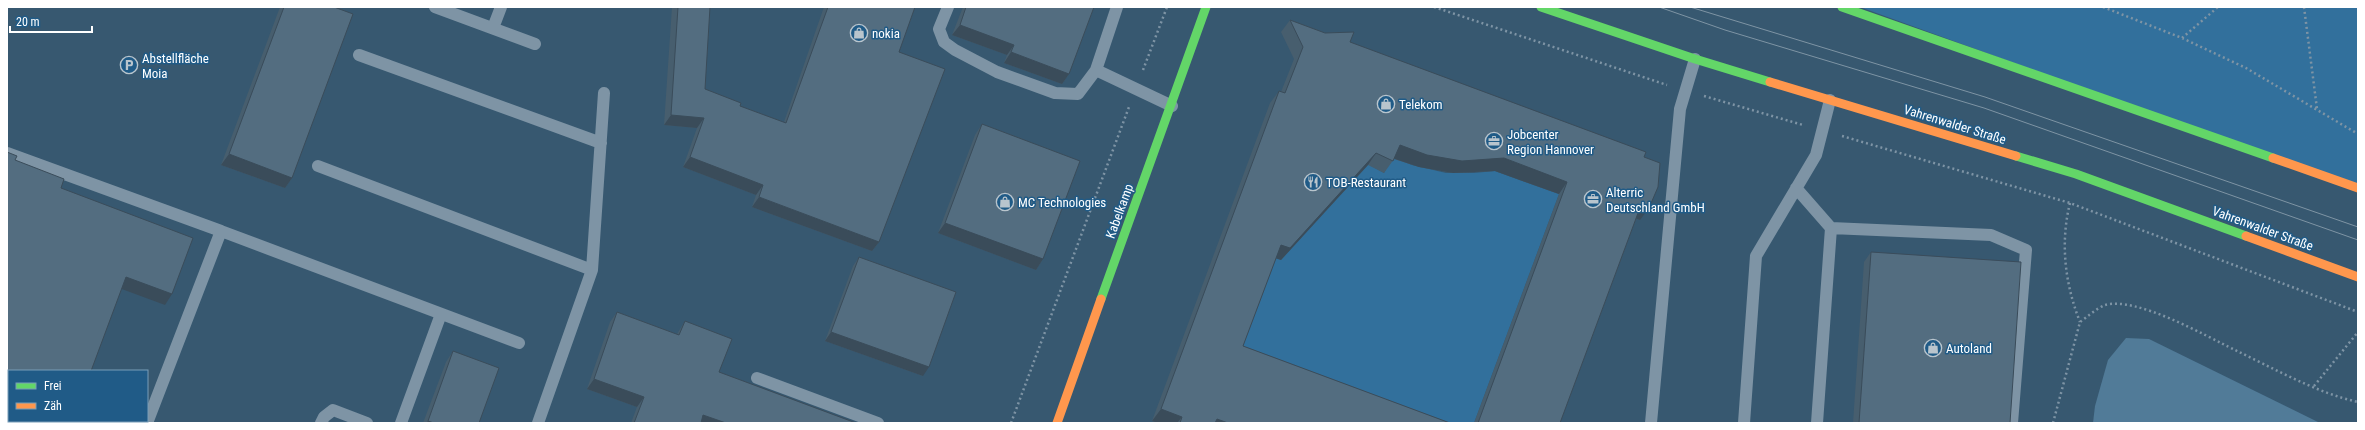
<svg xmlns="http://www.w3.org/2000/svg" width="2365" height="430" font-family="'Roboto Condensed',sans-serif">
  <style>
    .green { fill: #32709c }
    .water { fill: #517b98 }
    .lines { fill: none; stroke-linecap: round; stroke-linejoin: round }
    .path { stroke: #7e94a5; stroke-width: 2.5; stroke-dasharray: 2 3; stroke-linecap: butt }
    .lane { stroke: #7e94a5; stroke-width: 12 }
    .fast { stroke: #63d668; stroke-width: 9 }
    .slow { stroke: #ff974d; stroke-width: 9 }
    .tram { stroke: #7e94a4; stroke-width: 1 }
    .wall { fill: #475e6e }
    .shaded-wall { fill: #3a4c5a }
    .building { fill: #536d80; stroke: #3a4c5a }
    .labels { text-anchor: middle; stroke-width: 3; stroke-linejoin: round; paint-order: stroke }
    .poi-label { font-size: 13px; fill: #fff; stroke: #205b87; text-anchor: start }
    .street-label { font-size: 13px; fill: #fff; stroke: #205b87 }
  </style>
  <rect width="100%" height="100%" fill="#375870"/>
  <path class="green" d="M1860 7H2358V188Z
    M1392 157 1412 165 1446 173H1474L1495 171 1559 194 1474 423H1408L1235 359 1272 257 1368 164 1384 173Z"/>
  <path class="water" d="M2126 338 2149 339 2320 423H2093L2095 406 2108 360Z"/>
  <g class="lines">
    <path class="path" d="M1434 7 1667 85
      M2103 7 2182 38 2246 68 2358 134
      M2304 7 2317 109
      M2182 38 2218 7
      M1143 70 1167 7
      M1704 96 1803 125
      M1842 136 2070 203 2358 312
      M2070 203C2060 243 2065 284 2080 322
      M2314 386 2358 332
      M1011 423 1129 107
      M2053 423 2080 322C2087 317 2097 308 2105 305 2136 296 2206 336 2235 350 2273 368 2317 393 2358 402"/>
    <path class="lane" d="M435 7 535 44
      M948 7 939 29 944 42 955 50 997 72 1055 93 1078 94 1096 70 1172 106
      M493 28 501 7
      M359 55 601 143
      M1096 70 1117 7
      M7 153 221 231
      M318 166 592 270
      M1796 188 1831 228 1991 235 2026 250 2012 423
      M757 378 878 423
      M147 423 221 231 519 343
      M321 423 324 417 333 410 367 423
      M401 423 441 314
      M538 423 592 270 604 93
      M1651 423 1680 109 1695 59
      M1744 423 1756 256 1816 155 1830 100
      M1817 423 1831 228"/>
    <path class="fast" d="M1541 7 1695 59 1770 82
      M1842 7 2273 158
      M2016 156 2076 174 2246 236
      M1101 299 1206 7"/>
    <path class="slow" d="M1770 82 2016 156
      M2273 158 2358 188
      M2246 236 2358 277
      M1057 423 1101 299"/>
    <path class="tram" d="M1659 7 1725 30 1984 108 2358 240
      M1690 7 1985 97 2358 227"/>
  </g>
  <path class="wall" d="M280 7H334L292 178 285 188 221 165Z
    M672 7H710L705 89 740 106 784 122 824 7H915L899 52 879 242 872 251 752 207 756 195 683 167 697 128 664 125Z
    M963 7H1094L1069 74 1062 84 1004 63 1007 55 952 35Z
    M1290 20 1350 42 1644 157 1640 220 1636 219 1560 423H1474L1559 194 1495 171 1453 173 1419 167 1394 159 1384 173 1368 165 1281 260 1276 258 1243 346 1450 423H1158L1152 421 1270 103 1279 91 1281 92 1294 59 1281 32Z
    M982 124 1043 259 1036 270 938 233 975 135Z
    M1871 252 2010 423H1853L1864 262Z
    M859 257 923 376 825 341 853 266Z
    M617 312 677 334 685 321 719 372 856 423H631L637 407 587 389 610 322Z
    M453 351 479 423H423L446 362Z"/>
  <path class="shaded-wall" d="M960 25 1014 45 1007 55 952 35Z
    M1011 52 1069 74 1062 84 1004 63Z
    M671 115 704 118 697 128 664 125Z
    M1400 145 1504 158 1567 182 1559 194 1495 171 1453 173 1419 167 1392 158Z
    M1376 153 1368 165 1281 260 1272 257 1281 245Z
    M229 154 292 178 285 188 221 165Z
    M690 157 763 185 756 195 683 167Z
    M759 197 879 242 872 251 752 207Z
    M1641 205 1649 208 1640 220 1632 217Z
    M945 223 1043 259 1036 270 938 233Z
    M126 277 172 294 165 305 119 288Z
    M831 332 929 367 923 376 825 341Z
    M594 379 644 397 637 407 587 389Z
    M1161 409 1182 417 1177 423H1158L1152 421Z
    M703 415 726 423H698Z
    M1217 419 1228 423H1213Z
    M428 421 434 423H426Z"/>
  <path class="building" d="M284 7H334L353 14 292 178 229 154Z
    M678 7H710L705 89 741 103 740 106 786 123 828 7H915L899 52 945 69 879 242 759 197 763 185 690 157 704 118 671 115Z
    M966 7H1094L1069 74 1011 52 1014 45 960 25Z
    M1290 20 1325 33 1354 32 1350 42 1646 152 1644 157 1660 163 1658 187 1649 208 1641 205 1560 423H1478L1567 182 1504 158 1462 161 1427 155 1400 145 1393 161 1376 153 1290 248 1281 245 1243 346 1450 423H1228L1217 419 1215 423H1180L1182 417 1161 409 1279 91 1285 93 1303 47Z
    M982 124 1080 161 1043 259 945 223Z
    M7 152 17 156 15 160 64 179 61 188 193 238 172 294 126 277 91 371H9V421H73L72 423H7Z
    M1871 252 2021 262 2010 423H1859Z
    M859 257 956 292 929 367 831 332Z
    M617 312 679 335 685 321 732 339 719 372 856 423H726L703 415 701 423H634L644 397 594 379Z
    M453 351 499 368 479 423H434L428 421Z"/>
  <defs>
    <symbol id="shop-ring" viewBox="-11 -11 22 22"><circle r="9.5" fill="#205b87" stroke="#b9c5cd" stroke-width="1.5"/><path d="M-5-2.5h2.3a2.7 3.5 0 0 1 5.4 0H5L5.5 6h-11ZM-1.5-2.5h3a1.5 2.3 0 0 0-3 0Z" fill="#b9c5cd"/></symbol>
    <symbol id="parking-ring" viewBox="-11 -11 22 22"><circle r="9.5" fill="#205b87" stroke="#b9c5cd" stroke-width="1.5"/><path d="M-3.5-5.5H1a3.5 3.5 0 0 1 0 7H-1V5.5H-3.5ZM-1-3.4V-.6H.8a1.4 1.4 0 0 0 0-2.8Z" fill="#b9c5cd"/></symbol>
    <symbol id="office-ring" viewBox="-11 -11 22 22"><circle r="9.5" fill="#205b87" stroke="#b9c5cd" stroke-width="1.5"/><path d="M-6-3h4V-5.5h4V-3h4V5H-6ZM-1-4.5V-3h2v-1.5ZM-6 0V1H6V0Z" fill="#b9c5cd"/></symbol>
    <symbol id="restaurant-ring" viewBox="-11 -11 22 22"><circle r="9.5" fill="#205b87" stroke="#b9c5cd" stroke-width="1.5"/><path d="M-5-6h1v4h1v-4h1v4h1v-4h1v5L-1.5 .5V6h-2V.5L-5-1ZM5-6V6H3V1.5H1.5Q1.5-4 5-6Z" fill="#b9c5cd"/></symbol>
  </defs>
  <g fill-rule="evenodd">
    <use href="#shop-ring" x="849" y="23" width="20" height="20"/>
    <use href="#parking-ring" x="119" y="55" width="20" height="20"/>
    <use href="#shop-ring" x="1376" y="94" width="20" height="20"/>
    <use href="#office-ring" x="1484" y="131" width="20" height="20"/>
    <use href="#restaurant-ring" x="1303" y="172" width="20" height="20"/>
    <use href="#office-ring" x="1583" y="189" width="20" height="20"/>
    <use href="#shop-ring" x="995" y="192" width="20" height="20"/>
    <use href="#shop-ring" x="1923" y="338" width="20" height="20"/>
  </g>
  <g class="labels">
    <g class="poi-label">
      <text x="872" y="38">nokia</text>
      <text x="142" y="63">Abstellfläche<tspan x="142" dy="15">Moia</tspan></text>
      <text x="1399" y="109">Telekom</text>
      <text x="1507" y="139">Jobcenter<tspan x="1507" dy="15">Region Hannover</tspan></text>
      <text x="1326" y="187">TOB-Restaurant</text>
      <text x="1606" y="197">Alterric<tspan x="1606" dy="15">Deutschland GmbH</tspan></text>
      <text x="1018" y="207">MC Technologies</text>
      <text x="1946" y="353">Autoland</text>
    </g>
    <g class="street-label">
      <text transform="translate(1955 124) rotate(17)" y="5">Vahrenwalder Straße</text>
      <text transform="translate(1119 211) rotate(-70)" y="5">Kabelkamp</text>
      <text transform="translate(2263 228) rotate(20)" y="5">Vahrenwalder Straße</text>
    </g>
  </g>
  <rect width="2365" height="430" fill="none" stroke="#ffffff" stroke-width="16"/>
  <rect x="8" y="370" width="140" height="52" fill="#205b87" stroke="#799db7"/>
  <rect x="16" y="383" width="20" height="6" fill="#63d668" stroke="#799db7"/>
  <text x="44" y="390" font-size="12" fill="#ffffff">Frei</text>
  <rect x="16" y="403" width="20" height="6" fill="#ff974d" stroke="#799db7"/>
  <text x="44" y="410" font-size="12" fill="#ffffff">Zäh</text>
  <path d="M10 26v6h82v-6" fill="none" stroke="#ffffff" stroke-width="2"/>
  <text x="16" y="26" font-size="12" fill="#ffffff" stroke="#205b87" stroke-width="3" paint-order="stroke">20 m</text>
</svg>
